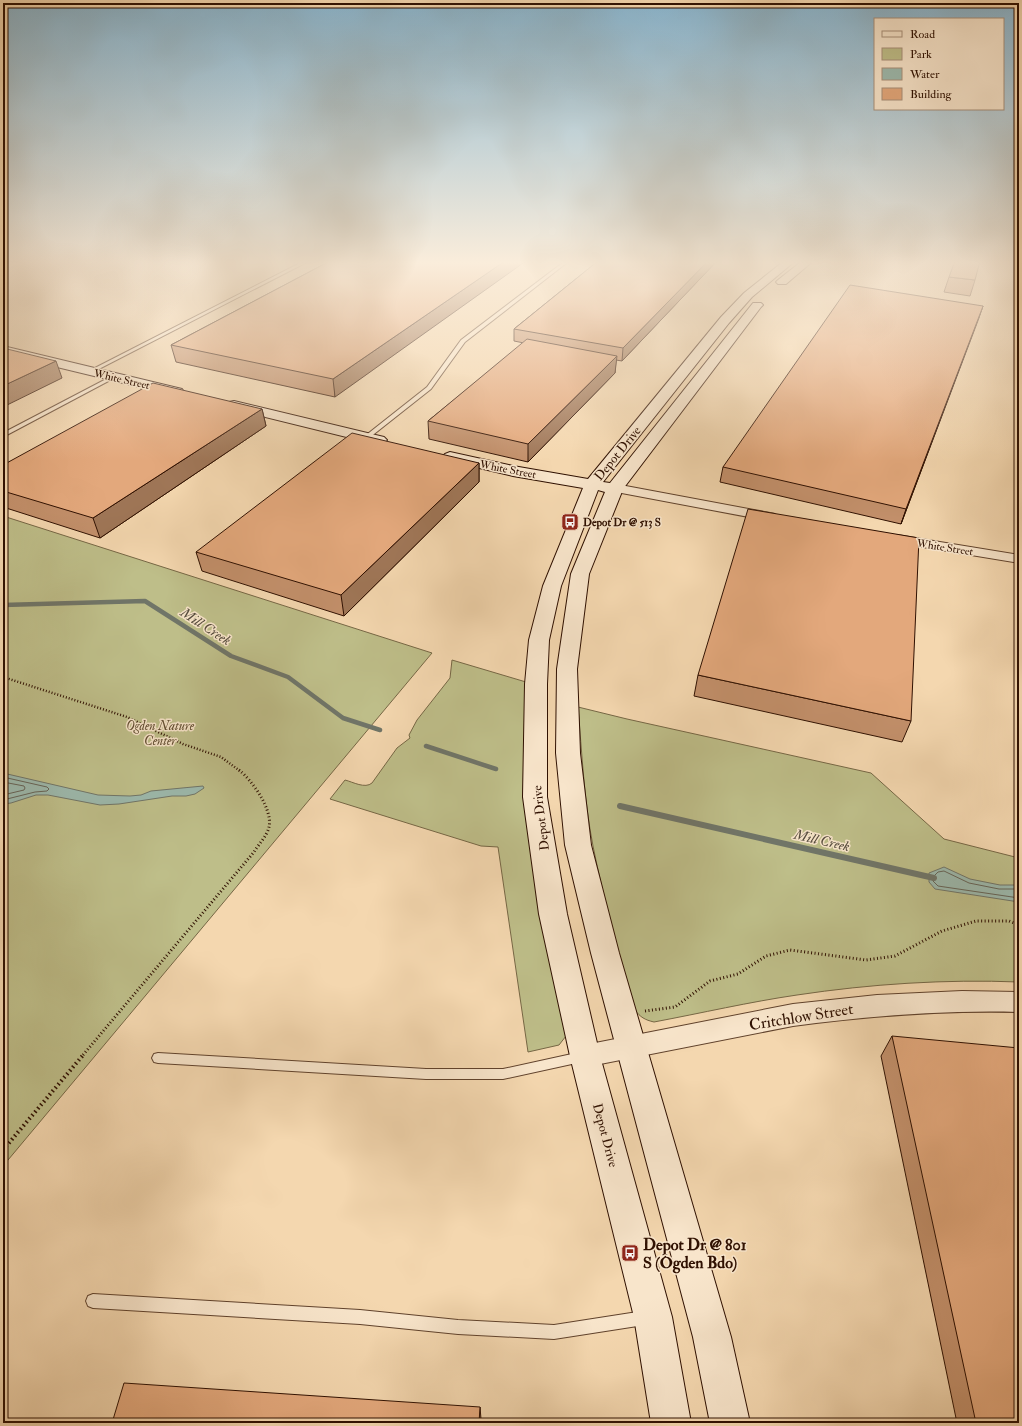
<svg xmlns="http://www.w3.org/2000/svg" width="1022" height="1426" font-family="'IM FELL Double Pica',serif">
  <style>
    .green { fill: #bebe89; stroke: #766745 }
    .water { fill: #9cb9ad; stroke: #707568 }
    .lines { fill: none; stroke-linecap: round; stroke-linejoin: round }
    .shore { stroke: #666457; stroke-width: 1 }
    .stream-far1 { stroke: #707568; stroke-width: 4.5 }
    .stream { stroke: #707568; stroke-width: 6 }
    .lane-casing { stroke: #60422c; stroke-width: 2 }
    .street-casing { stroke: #60422c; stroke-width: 2 }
    .secondary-casing { stroke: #2f1001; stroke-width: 2 }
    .path-far2 { stroke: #2f1001; stroke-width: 2.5; stroke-dasharray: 1 2; stroke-linecap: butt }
    .path-far1 { stroke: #2f1001; stroke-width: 3; stroke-dasharray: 1 2.5; stroke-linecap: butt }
    .path { stroke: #2f1001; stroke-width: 4; stroke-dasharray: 1.5 3; stroke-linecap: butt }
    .lane { fill: #f8e5cb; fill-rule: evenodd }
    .street { fill: #f8e5cb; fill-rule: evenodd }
    .secondary { fill: #f8e5cb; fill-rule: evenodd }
    .wall { fill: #c3906b; stroke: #2f1001 }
    .shaded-wall { fill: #9f7657; stroke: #2f1001 }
    .building { fill: #e3a87c; stroke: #2f1001 }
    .labels { text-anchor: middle; stroke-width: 3; stroke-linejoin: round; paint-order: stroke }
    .far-street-label { font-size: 11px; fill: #2f1001; stroke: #f8e5cb }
    .far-poi-label { font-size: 11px; font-weight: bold; fill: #2f1001; stroke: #f8e5cb; text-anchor: start }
    .street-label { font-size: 13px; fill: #2f1001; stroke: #f8e5cb }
    .park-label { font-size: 13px; font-style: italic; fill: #614d31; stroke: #f8e5cb }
    .water-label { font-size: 14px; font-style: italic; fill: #554b3d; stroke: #f8e5cb }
    .near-street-label { font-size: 16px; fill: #2f1001; stroke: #f8e5cb }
    .near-poi-label { font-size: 16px; font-weight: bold; fill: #2f1001; stroke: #f8e5cb; text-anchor: start }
  </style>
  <rect width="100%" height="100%" fill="#f4d7af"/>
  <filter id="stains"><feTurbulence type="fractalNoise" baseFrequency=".005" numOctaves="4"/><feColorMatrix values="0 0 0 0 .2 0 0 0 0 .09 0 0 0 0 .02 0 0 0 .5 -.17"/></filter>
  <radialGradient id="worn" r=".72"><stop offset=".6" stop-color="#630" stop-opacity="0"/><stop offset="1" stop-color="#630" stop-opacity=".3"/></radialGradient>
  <path class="green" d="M3 516 432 653 3 1166Z
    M452 660 526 682 524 761 567 1030 566 1036 559 1045 528 1052 498 847 481 846 330 799 345 780C353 782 365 789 372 783L397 748 410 738 409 735 417 720 450 678Z
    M578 707 627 719 871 773 944 839 1019 858V982C946 979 870 984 797 995 749 1002 702 1013 654 1022 645 1020 640 1017 635 1010 619 956 604 901 593 846 584 800 582 753 578 707Z"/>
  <path class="water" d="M3 773 98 795 130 796 141 795 151 791 203 786 204 788 195 794 186 796H172L119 804 100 805 48 795H36L11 803 3 804Z
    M944 867 970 879 1000 885H1019V902L935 889 929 882V873Z"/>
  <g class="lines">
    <path class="shore" d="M3 777 47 787 49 789 47 791 35 792 3 800
      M3 782 24 786 25 788 24 790 3 795
      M1019 889H999L969 883 944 871 938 872 933 877V881L938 886 1019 898"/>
    <path class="stream-far1" d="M3 605 145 601 231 656 288 677 343 718 380 730
      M426 746 496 769"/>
    <path class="stream" d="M620 806 934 878"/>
    <defs>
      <path id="lane" d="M304 261H309L93 372 89 371Z
        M565 261H569L465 342 431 389 369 438H365V436L427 387 461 340Z
        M112 376 116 377 3 437V433Z
        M581 1052 585 1053 587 1057 585 1061 581 1062 503 1079H426L158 1063 154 1062 152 1058 154 1054 158 1053 426 1069H503Z
        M93 1294 360 1310 458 1320 554 1325 644 1311 649 1313 651 1318 649 1323 644 1325 554 1339 458 1334 360 1324 93 1308 88 1306 86 1301 88 1296Z"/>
      <path id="street" d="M615 484 770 513 775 514 777 517 775 520 770 521 611 491 609 488 611 485Z
        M897 535 1019 555V563L892 542 890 539 892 536Z
        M962 991 1019 992V1012C943 1010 868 1016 793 1026L585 1067 577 1064 573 1056 577 1048 585 1045 793 1004 877 995Z"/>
      <path id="secondary" d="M784 261H795L752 297 729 323 603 482 610 483 753 303H761L763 305 761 307 623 489 589 574 577 669 580 753 591 845 619 953 731 1337 750 1423H710L693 1337 591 953 565 845 556 753 557 669 571 574 605 492 598 490 561 586 549 640 547 684V797L567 914 600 1056 672 1317 691 1423H651L634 1317 570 1056 539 914 523 797 525 684 529 640 543 586 583 488 513 476 445 460 442 457 445 454 450 452 513 466 588 479 721 317 744 293Z
        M802 261H813L786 284H778L776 282 778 280Z
        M3 346 182 389 184 392 182 395 177 396 3 354Z
        M234 401 384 437 387 440 384 443 379 445 229 408 227 405 229 402Z"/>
    </defs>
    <use href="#lane" class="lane-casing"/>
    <use href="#street" class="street-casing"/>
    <use href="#secondary" class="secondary-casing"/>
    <path class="path-far2" d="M3 677 127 717 183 744 221 757 240 771"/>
    <path class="path-far1" d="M645 1011 675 1007 710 981 738 974 766 956 790 950 866 960 895 956 942 931 976 921H1009L1019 925
      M83 1055 254 852C258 845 267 836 269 827 273 810 252 780 239 770"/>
    <path class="path" d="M3 1150 84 1054"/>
    <use href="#lane" class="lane"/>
    <use href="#street" class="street"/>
    <use href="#secondary" class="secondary"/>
  </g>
  <path class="wall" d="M330 261 335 397 176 362 171 345Z
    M598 261H717L622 361 616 360 615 373 528 462 429 439 428 421 524 343 514 341V329Z
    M949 277 975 280 970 296 944 292Z
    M983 306 901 524 720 482 723 467Z
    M262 409 266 426 100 538 3 507V465Z
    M479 463V482L344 616 202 571 196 552Z
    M698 675 911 721 902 742 694 696Z
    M892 1036 1019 1423H957L881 1056Z"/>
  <path class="shaded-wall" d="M505 261H526L335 397 333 379Z
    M708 261H717L622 361 623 348Z
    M983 306 979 318 901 524 906 509Z
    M617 356 615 373 528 462V444Z
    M56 361 62 378 3 407V386Z
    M262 409 266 426 100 538 93 518Z
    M479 463V482L344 616 341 595Z
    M480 1407 481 1419V1423H479Z"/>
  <path class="building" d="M330 261H505L333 379 171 345Z
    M598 261H708L623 348 514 329Z
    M955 261H980L975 280 949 277Z
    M850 285 983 306 906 509 723 467Z
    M527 339 617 356 528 444 428 421Z
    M3 348 56 361 3 386Z
    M153 383 262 409 93 518 3 491V465Z
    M352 433 479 463 341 595 196 552Z
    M748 509 919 538 911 721 698 675Z
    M892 1036 1019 1048V1423H976Z
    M124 1383 480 1407 479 1423H112Z"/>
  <linearGradient id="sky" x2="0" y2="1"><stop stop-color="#89b6d0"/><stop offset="0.57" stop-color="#faeddb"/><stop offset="1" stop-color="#faeddb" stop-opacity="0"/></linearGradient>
  <rect width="1022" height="461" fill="url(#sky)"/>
  <defs>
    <symbol id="bus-square" viewBox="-11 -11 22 22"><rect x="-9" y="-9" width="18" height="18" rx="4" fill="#8f2418" stroke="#f8e5cb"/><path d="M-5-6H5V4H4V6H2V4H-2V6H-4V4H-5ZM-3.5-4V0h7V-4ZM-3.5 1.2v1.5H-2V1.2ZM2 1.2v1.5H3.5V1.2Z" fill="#fff"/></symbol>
  </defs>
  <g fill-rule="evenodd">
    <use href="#bus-square" x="560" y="512" width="20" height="20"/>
    <use href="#bus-square" x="620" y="1243" width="20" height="20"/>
  </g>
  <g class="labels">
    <g class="far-street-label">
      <text transform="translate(122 379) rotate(13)" y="4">White Street</text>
      <text transform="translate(508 469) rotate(11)" y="4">White Street</text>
      <text transform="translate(945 547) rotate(9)" y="4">White Street</text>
    </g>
    <g class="far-poi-label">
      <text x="583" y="526">Depot Dr @ 513 S</text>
    </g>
    <g class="street-label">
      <text transform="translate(617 453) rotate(-51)" y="5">Depot Drive</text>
      <text transform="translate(540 818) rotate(-97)" y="5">Depot Drive</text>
      <text transform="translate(606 1135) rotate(75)" y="5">Depot Drive</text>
    </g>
    <g class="park-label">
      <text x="160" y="730">Ogden Nature<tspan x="160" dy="15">Center</tspan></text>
    </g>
    <g class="water-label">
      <text transform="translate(206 626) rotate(33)" y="5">Mill Creek</text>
      <text transform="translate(822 840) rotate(13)" y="5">Mill Creek</text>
    </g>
    <g class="near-street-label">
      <text transform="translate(801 1016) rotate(-9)" y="6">Critchlow Street</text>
    </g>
    <g class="near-poi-label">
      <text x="643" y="1250">Depot Dr @ 801<tspan x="643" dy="18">S (Ogden Bdo)</tspan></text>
    </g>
  </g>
  <rect width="1022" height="1426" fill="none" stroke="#f4d7af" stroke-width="16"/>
  <rect x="4" y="4" width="1014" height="1418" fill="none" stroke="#2f1001" stroke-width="2"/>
  <rect x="8" y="8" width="1006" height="1410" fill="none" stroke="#2f1001"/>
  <rect x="874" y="18" width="130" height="92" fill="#f8e5cb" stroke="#a8907a"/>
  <rect x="882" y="31" width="20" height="6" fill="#f8e5cb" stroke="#a8907a"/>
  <text x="910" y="38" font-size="12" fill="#2f1001">Road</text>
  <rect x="882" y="48" width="20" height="12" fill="#bebe89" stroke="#a8907a"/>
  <text x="910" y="58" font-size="12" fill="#2f1001">Park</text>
  <rect x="882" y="68" width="20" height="12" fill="#9cb9ad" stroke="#a8907a"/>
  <text x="910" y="78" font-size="12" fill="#2f1001">Water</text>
  <rect x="882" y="88" width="20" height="12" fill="#e3a87c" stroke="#a8907a"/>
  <text x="910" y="98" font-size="12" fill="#2f1001">Building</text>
  <rect width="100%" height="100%" filter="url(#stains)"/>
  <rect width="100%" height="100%" fill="url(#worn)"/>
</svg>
